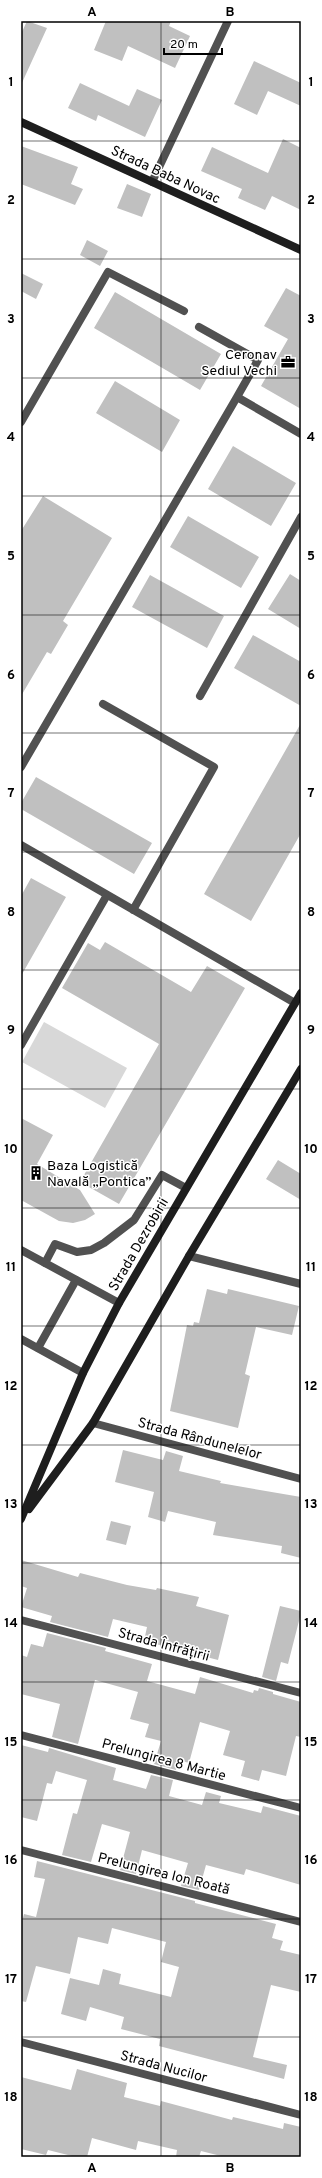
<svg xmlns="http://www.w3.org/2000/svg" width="322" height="2178" font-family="Overpass,sans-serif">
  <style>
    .green { fill: #d8d8d8 }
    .building { fill: #c0c0c0 }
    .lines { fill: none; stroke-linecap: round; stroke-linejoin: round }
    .service { stroke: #515151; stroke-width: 8 }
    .minor { stroke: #515151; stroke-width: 8 }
    .tertiary { stroke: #515151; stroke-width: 8 }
    .secondary { stroke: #1e1e1e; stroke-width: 8 }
    .grid { fill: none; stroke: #000; stroke-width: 1; stroke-opacity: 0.55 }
    .labels { text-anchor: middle; stroke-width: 3; stroke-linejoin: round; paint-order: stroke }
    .street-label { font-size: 14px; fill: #000; stroke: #fff }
    .poi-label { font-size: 14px; fill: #000; stroke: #fff; text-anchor: end }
    .neatline { fill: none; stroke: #000; stroke-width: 1.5 }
    .grid-label { font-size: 13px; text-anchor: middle; font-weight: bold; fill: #000 }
  </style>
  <rect width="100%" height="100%" fill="#fff"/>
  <path class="green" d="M44 1022 127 1068 105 1108 22 1062Z"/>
  <path class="building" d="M27 21 47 28 21 85V34Z
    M106 21H171L169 26 190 36 175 68 128 46 122 61 94 50Z
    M254 61 301 83V106L268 91 257 115 234 104Z
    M80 83 129 106 137 89 162 100 145 137 98 115 96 121 68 108Z
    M283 139 301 148V210L272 196 265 210 238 198 242 189 201 171 212 147 268 173Z
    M21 146 78 167 71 184 83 189 75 205 21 184Z
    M127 184 151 194 142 217 117 208Z
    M87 240 108 251 100 266 80 255Z
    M21 273 43 284 36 299 21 291Z
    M286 288 301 296V409L261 386 288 339 264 326Z
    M115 292 221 354 200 390 94 328Z
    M115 381 180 420 162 452 96 413Z
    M233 446 296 483 271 526 208 489Z
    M43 496 112 538 63 621 68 625 51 654 47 652 21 696V531Z
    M188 516 259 557 241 588 170 547Z
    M290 574 301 581V629L268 609Z
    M150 575 224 616 207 648 132 607Z
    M253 635 301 662V706L234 668Z
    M301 723V833L251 921 204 894Z
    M36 777 152 843 134 874 21 809V803Z
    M31 878 66 897 21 976V896Z
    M105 942 191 992 207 966 245 988 119 1204 80 1182 159 1044 62 988 88 943 100 950Z
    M21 1118 53 1135 37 1164 80 1190 95 1214 85 1220 73 1223 59 1221 21 1200Z
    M278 1160 301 1174V1200L266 1179Z
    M207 1289 227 1294 228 1289 299 1306 292 1335 256 1327 245 1374 250 1376 238 1428 170 1411 187 1325 193 1326 194 1322 199 1323Z
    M123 1450 163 1460 166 1451 183 1456 179 1471 221 1481 220 1483 301 1497V1558L281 1553 282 1546 213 1535 216 1522 168 1511 165 1522 148 1517 154 1492 115 1482Z
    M111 1521 131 1526 126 1545 106 1540Z
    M21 1560 78 1577 80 1573 127 1585 156 1590 157 1588 199 1597 196 1606 229 1615 218 1660 144 1641 147 1627 113 1619 108 1637 50 1622 52 1616 21 1607 27 1588 21 1586Z
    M280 1606 301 1611V1613L288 1664 281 1662 276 1681 262 1677Z
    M47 1633 106 1648 105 1651 152 1664 147 1681 195 1694 200 1677 253 1693 254 1690 258 1691 259 1688 273 1692V1694L301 1702V1737L296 1736 286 1776 262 1770 259 1781 241 1776 245 1761 223 1755 230 1731 200 1722 189 1763 179 1760 176 1770 154 1764 161 1741 145 1737 149 1724 130 1719 138 1692 95 1680 78 1744 52 1737 60 1704 21 1694V1655L27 1657 31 1644 43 1647Z
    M21 1745 48 1752 49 1748 116 1768 113 1780 146 1789 151 1775 173 1780 169 1796 202 1805 206 1792 221 1796 219 1803 261 1813 263 1806 301 1816V1885L246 1869 244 1875 206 1865 199 1890 181 1886 188 1863 142 1850 136 1874 120 1870 130 1832 102 1824 91 1862 62 1855 73 1813 77 1814 87 1780 56 1771 52 1784 47 1783 37 1821 21 1817Z
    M37 1861 195 1901V1903L276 1924 272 1938 283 1941 280 1950 301 1955V1992L271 1985 253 2057 287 2065 284 2079 159 2046 160 2039 121 2029 124 2017 90 2007 86 2021 61 2014 70 1978 99 1985 103 1969 121 1974 119 1984 171 1997 179 1967 161 1962 166 1942 112 1928 108 1944 78 1937 70 1974 36 1966 26 2002 21 2001V1925L24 1914 36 1917 45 1879 34 1877Z
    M77 2069 127 2083 124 2097 160 2106 161 2101 232 2120 233 2117 283 2129 284 2123 301 2127V2157H225L201 2151 199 2157H176L177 2150 138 2141 136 2150 92 2138 87 2157H76L48 2150 46 2155 21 2149V2077L71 2090Z"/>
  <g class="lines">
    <path class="service" d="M199 327 258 360 237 397
      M21 422 108 272 184 311
      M200 696 301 517
      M103 704 214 767 133 910
      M21 767 237 397 301 434
      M21 845 295 1003
      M21 1045 107 895
      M45 1263 55 1244 77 1252 91 1250 104 1243 134 1220 162 1175 186 1188
      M38 1348 76 1280"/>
    <path class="minor" d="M152 182 228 21
      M21 1250 119 1303
      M21 1339 83 1373
      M93 1423 301 1479
      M21 1620 301 1693
      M21 1735 301 1808
      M21 1850 301 1922
      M21 2042 301 2115"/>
    <path class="tertiary" d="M189 1256 301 1284"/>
    <path class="secondary" d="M21 122 301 250
      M29 1509 93 1423 189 1256 301 1069
      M21 1519 83 1373 119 1303 301 993"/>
  </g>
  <path class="grid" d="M161 21V2157M21 141H301M21 259H301M21 378H301M21 496H301M21 615H301M21 733H301M21 852H301M21 970H301M21 1089H301M21 1208H301M21 1326H301M21 1445H301M21 1563H301M21 1682H301M21 1800H301M21 1919H301M21 2037H301"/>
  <defs>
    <symbol id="office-bare" viewBox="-9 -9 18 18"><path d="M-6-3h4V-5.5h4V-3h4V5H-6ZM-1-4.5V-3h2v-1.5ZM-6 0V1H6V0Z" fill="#000" stroke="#fff" stroke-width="2.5" paint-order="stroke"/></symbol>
    <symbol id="building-bare" viewBox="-9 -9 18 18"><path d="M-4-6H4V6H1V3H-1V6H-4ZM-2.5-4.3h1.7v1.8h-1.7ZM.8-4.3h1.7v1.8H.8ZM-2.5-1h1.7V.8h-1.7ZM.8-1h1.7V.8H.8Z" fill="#000" stroke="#fff" stroke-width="2.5" paint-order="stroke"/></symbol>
  </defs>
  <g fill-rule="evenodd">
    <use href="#office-bare" x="278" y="352" width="20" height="20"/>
    <use href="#building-bare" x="26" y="1163" width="20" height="20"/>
  </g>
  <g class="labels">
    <g class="street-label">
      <text transform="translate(166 174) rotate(25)" y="5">Strada Baba Novac</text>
      <text transform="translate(138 1244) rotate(-60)" y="5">Strada Dezrobirii</text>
      <text transform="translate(200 1438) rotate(15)" y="5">Strada Rândunelelor</text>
      <text transform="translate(164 1644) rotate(15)" y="5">Strada Înfrățirii</text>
      <text transform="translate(164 1759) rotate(15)" y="5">Prelungirea 8 Martie</text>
      <text transform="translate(164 1873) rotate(14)" y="5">Prelungirea Ion Roată</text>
      <text transform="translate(164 2066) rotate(15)" y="5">Strada Nucilor</text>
    </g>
    <g class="poi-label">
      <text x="277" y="359">Ceronav<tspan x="277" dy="16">Sediul Vechi</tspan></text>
      <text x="47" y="1170" text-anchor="start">Baza Logistică<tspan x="47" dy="16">Navală „Pontica”</tspan></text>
    </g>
  </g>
  <rect width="322" height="2178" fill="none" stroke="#ffffff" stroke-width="44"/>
  <path d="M164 48v6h58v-6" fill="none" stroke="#000000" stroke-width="2"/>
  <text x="170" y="48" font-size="12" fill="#000000" stroke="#ffffff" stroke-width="3" paint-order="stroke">20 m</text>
  <rect x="22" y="22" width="278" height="2134" class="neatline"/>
  <g class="grid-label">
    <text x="92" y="16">A</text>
    <text x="230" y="16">B</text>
    <text x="11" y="86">1</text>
    <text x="311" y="86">1</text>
    <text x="11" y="204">2</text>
    <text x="311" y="204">2</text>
    <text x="11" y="323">3</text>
    <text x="311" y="323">3</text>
    <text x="11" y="441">4</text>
    <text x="311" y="441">4</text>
    <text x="11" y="560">5</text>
    <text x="311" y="560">5</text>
    <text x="11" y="679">6</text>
    <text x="311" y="679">6</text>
    <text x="11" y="797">7</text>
    <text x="311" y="797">7</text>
    <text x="11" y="916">8</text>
    <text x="311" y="916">8</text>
    <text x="11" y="1034">9</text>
    <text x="311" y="1034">9</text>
    <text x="11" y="1153">10</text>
    <text x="311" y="1153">10</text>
    <text x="11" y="1271">11</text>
    <text x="311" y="1271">11</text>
    <text x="11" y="1390">12</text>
    <text x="311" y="1390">12</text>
    <text x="11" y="1508">13</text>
    <text x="311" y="1508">13</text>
    <text x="11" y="1627">14</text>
    <text x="311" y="1627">14</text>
    <text x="11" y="1746">15</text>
    <text x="311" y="1746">15</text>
    <text x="11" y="1864">16</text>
    <text x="311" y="1864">16</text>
    <text x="11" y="1983">17</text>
    <text x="311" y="1983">17</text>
    <text x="11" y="2101">18</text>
    <text x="311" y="2101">18</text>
    <text x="92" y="2172">A</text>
    <text x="230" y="2172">B</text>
  </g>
</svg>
